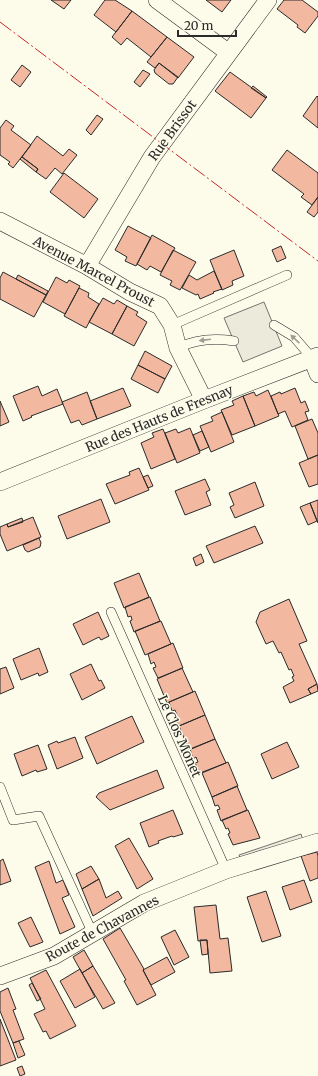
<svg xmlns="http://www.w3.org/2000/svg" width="318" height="1076" font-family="Merriweather,serif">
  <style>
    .parking { fill: #eceadb; stroke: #74746e }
    .building { fill: #f2b8a0; stroke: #2b2b2b }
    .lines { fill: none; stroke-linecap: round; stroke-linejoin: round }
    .service-casing { stroke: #2b2b2b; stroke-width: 10 }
    .minor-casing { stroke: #2b2b2b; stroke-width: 18 }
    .service { stroke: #fdfbea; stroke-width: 9 }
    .minor { stroke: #fdfbea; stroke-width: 17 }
    .power { stroke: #c62828; stroke-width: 1; stroke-dasharray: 14 3 2 3; stroke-linecap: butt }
    .oneway { fill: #9e9d94 }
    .labels { text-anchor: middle; stroke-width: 3; stroke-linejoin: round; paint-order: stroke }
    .street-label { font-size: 13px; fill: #2b2b2b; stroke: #fdfbea }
  </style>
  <rect width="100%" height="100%" fill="#fdfbea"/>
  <path class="parking" d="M264 302 282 346 243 362 224 318Z
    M301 834 303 840 241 861 239 855Z"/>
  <path class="building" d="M51 0H71L64 9Z
    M105 0H115L132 11 116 32 94 15Z
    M206 0H231L222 12Z
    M284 0H302L318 12V16L305 33 297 27 298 25 277 9Z
    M132 11 167 37 151 57 127 38 121 45 112 37Z
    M167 37 194 57 178 78 159 63 155 68 147 62Z
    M159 63 178 77 173 84H169L155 73 154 70Z
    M22 65 31 72 20 87 11 80Z
    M143 70 150 74 140 87 134 82Z
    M230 72 266 98 251 118 215 91Z
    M253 86 267 97 266 98 251 88Z
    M317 96 318 97V128L303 116Z
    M97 115 103 119 91 135 86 130Z
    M6 120 14 126 11 130 31 145 13 168 8 164 10 162 0 155V128Z
    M37 136 63 156 69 149 77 155 62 174 55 168 46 179 36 172 38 169 22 157Z
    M287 150 318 173V197L312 205 301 197 304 194 272 170Z
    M22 157 38 169 36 172 20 159Z
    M64 173 98 199 84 218 50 192Z
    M318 197V212L314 217 307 212Z
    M128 226 151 238 136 266 125 261 127 257 115 250Z
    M152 235 175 248 161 272 150 266 147 270 137 264Z
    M281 246 286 258 277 262 272 250Z
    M173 250 196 262 180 290 170 285 172 281 160 275Z
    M234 250 244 276 232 281 233 285 222 290 210 260Z
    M214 271 222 289 213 292 214 293 200 299 198 294 196 295 182 288 189 275 197 280Z
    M3 272 46 295 34 317 0 299V278Z
    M18 275 48 291 46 295 16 279Z
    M56 277 67 283 69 280 80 286 65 314 43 302Z
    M79 288 89 293 88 297 99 304 86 328 64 316Z
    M103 298 114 304 117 300 127 306 112 334 89 322Z
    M127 306 138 312 136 315 147 322 134 346 112 334Z
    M145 351 172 366 165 379 138 365Z
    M138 365 165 379 158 393 131 379Z
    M38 386 42 396 57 389 63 404 31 416 32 417 23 421 13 396Z
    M123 388 131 406 97 419 90 401Z
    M295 388 301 403 305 401 309 411 305 412 308 420 292 427 285 411 278 414 271 396 280 392 281 394Z
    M268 390 279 416 255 426 243 396 254 392 256 396Z
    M87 392 97 419 82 425 79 420 71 423 62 402Z
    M243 396 255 426 232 435 221 410 234 405 232 401Z
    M0 401 9 422 0 426Z
    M222 412 234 442 211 452 200 426 213 421 211 417Z
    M312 419 318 433V455L308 459 295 426Z
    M190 428 200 453 177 463 165 433 176 429 178 433Z
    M163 429 175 459 151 469 141 443 154 437 152 433Z
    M202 431 209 447 200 451 193 435Z
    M318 455V484L309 487 299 463Z
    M139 468 149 490 115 504 106 484 130 475 129 472Z
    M148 475 153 486 148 488 143 477Z
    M205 479 210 490 206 492 211 505 185 515 175 491Z
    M255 482 264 506 235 518 230 507 234 505 229 493Z
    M101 499 110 522 67 539 58 516Z
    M318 500V523L310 503Z
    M310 503 317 521 308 525 300 507Z
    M33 517 41 537 7 551 0 534V527L7 524 8 527Z
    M22 518 23 522 8 527 7 524Z
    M255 526 263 543 214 563 206 546Z
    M39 538 41 543 40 547 28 552 25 550 23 545Z
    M201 554 204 562 196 566 193 558Z
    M139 573 149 597 124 608 114 583Z
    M150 597 160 621 134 632 130 621 132 620 131 616 128 617 125 607Z
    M289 599 307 641 299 644 317 684 308 689 311 694 290 703 283 687 294 681 292 677 294 676 291 669 289 670 281 652 279 653 273 641 266 644 256 622 260 612Z
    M98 612 109 636 101 640 99 637 83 645 73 624Z
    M161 621 171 644 145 655 135 631Z
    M173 643 183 668 158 678 153 668 156 667 154 662 151 664 148 654Z
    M39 648 48 672 39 676 38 673 21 680 13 659Z
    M91 664 99 681 101 680 105 688 82 700 70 674Z
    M6 667 14 688 0 694V669Z
    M182 668 193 692 167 703 157 679Z
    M317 684 318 691 311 694 308 689Z
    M195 691 205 715 179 726 174 716 177 715 175 710 172 711 169 702Z
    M205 715 215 739 189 750 179 726Z
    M132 716 144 742 97 764 85 737Z
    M75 737 83 758 57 769 48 745 57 741 58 743Z
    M215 739 226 763 200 773 195 763 198 762 196 757 193 759 190 749Z
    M287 742 299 767 272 779 261 754Z
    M38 745 47 769 37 772 36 770 22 776 14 754Z
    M228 762 238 786 212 797 202 773Z
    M157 770 164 788 110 810 96 797 99 793Z
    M237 786 247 810 221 821 217 810 220 809 218 805 215 806 212 797Z
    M173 810 183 834 173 837 172 836 158 841 159 843 149 847 140 823Z
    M248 810 260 838 233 845 228 834 230 833 228 828 226 829 222 820Z
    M129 838 153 879 137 889 115 846Z
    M317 852 318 856V878L310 881 301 856Z
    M3 859 11 881 0 885V861Z
    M49 861 56 883 63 880 69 895 62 898 75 927 60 934 35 867Z
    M91 866 99 879 82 889 76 874Z
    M99 879 106 898 118 891 122 898 93 916 82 889Z
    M304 880 312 902 290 910 282 887Z
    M266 891 281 936 262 942 247 897Z
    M216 905 220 939 228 938 232 971 210 973 207 940 198 941 194 907Z
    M31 917 43 942 30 947 18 923Z
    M120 928 144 969 143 970 156 995 137 1005 124 981 126 980 103 939Z
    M175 930 189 957 174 965 161 937Z
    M200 940H207L208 954 202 955Z
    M84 950 93 966 82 973 73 957Z
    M167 957 175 972 151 985 143 970Z
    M93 966 115 1003 103 1009 82 973Z
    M80 969 95 997 75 1008 60 981Z
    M46 970 76 1026 50 1039 46 1031 43 1032 34 1014 45 1009 30 978Z
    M32 983 41 999 37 1001 29 985Z
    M8 988 16 1009 13 1010 24 1039 13 1043 0 1011V992Z
    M0 1019 16 1060 0 1066Z
    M19 1041 25 1055 18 1058 13 1043Z
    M22 1066 25 1074 20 1076 17 1068Z"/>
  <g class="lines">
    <defs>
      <path id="service" d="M172 325 287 275
        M274 325 294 337 312 358
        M178 348C196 339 214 338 234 341
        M111 612 226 870
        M0 787 13 820 39 816 93 934"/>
      <path id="minor" d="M157 0 229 53
        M0 221 87 266 130 292 160 306 172 325 178 348 204 400
        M87 266 152 157 268 0
        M312 358 318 374
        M0 482 204 400 318 356
        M0 976 54 956 144 903 226 870 318 842"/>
    </defs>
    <use href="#service" class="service-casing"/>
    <use href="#minor" class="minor-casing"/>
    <use href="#service" class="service"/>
    <use href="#minor" class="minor"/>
    <path class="power" d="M0 22 318 261"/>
  </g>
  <defs><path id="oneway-solid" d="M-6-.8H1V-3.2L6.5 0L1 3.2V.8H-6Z"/></defs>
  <g class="oneway">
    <use href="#oneway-solid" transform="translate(295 339) rotate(-137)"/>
    <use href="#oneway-solid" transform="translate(205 340) rotate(173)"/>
  </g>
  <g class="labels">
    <g class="street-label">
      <text transform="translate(172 130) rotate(-54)" y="5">Rue Brissot</text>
      <text transform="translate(94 271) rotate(28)" y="5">Avenue Marcel Proust</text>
      <text transform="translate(159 418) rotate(-22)" y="5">Rue des Hauts de Fresnay</text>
      <text transform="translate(180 736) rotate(66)" y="5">Le Clos Monet</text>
      <text transform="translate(102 928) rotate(-28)" y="5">Route de Chavannes</text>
    </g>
  </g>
  <path d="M178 30v6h58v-6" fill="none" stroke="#2b2b2b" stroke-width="2"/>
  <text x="184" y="30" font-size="12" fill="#2b2b2b" stroke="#fdfbea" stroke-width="3" paint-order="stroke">20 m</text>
</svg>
